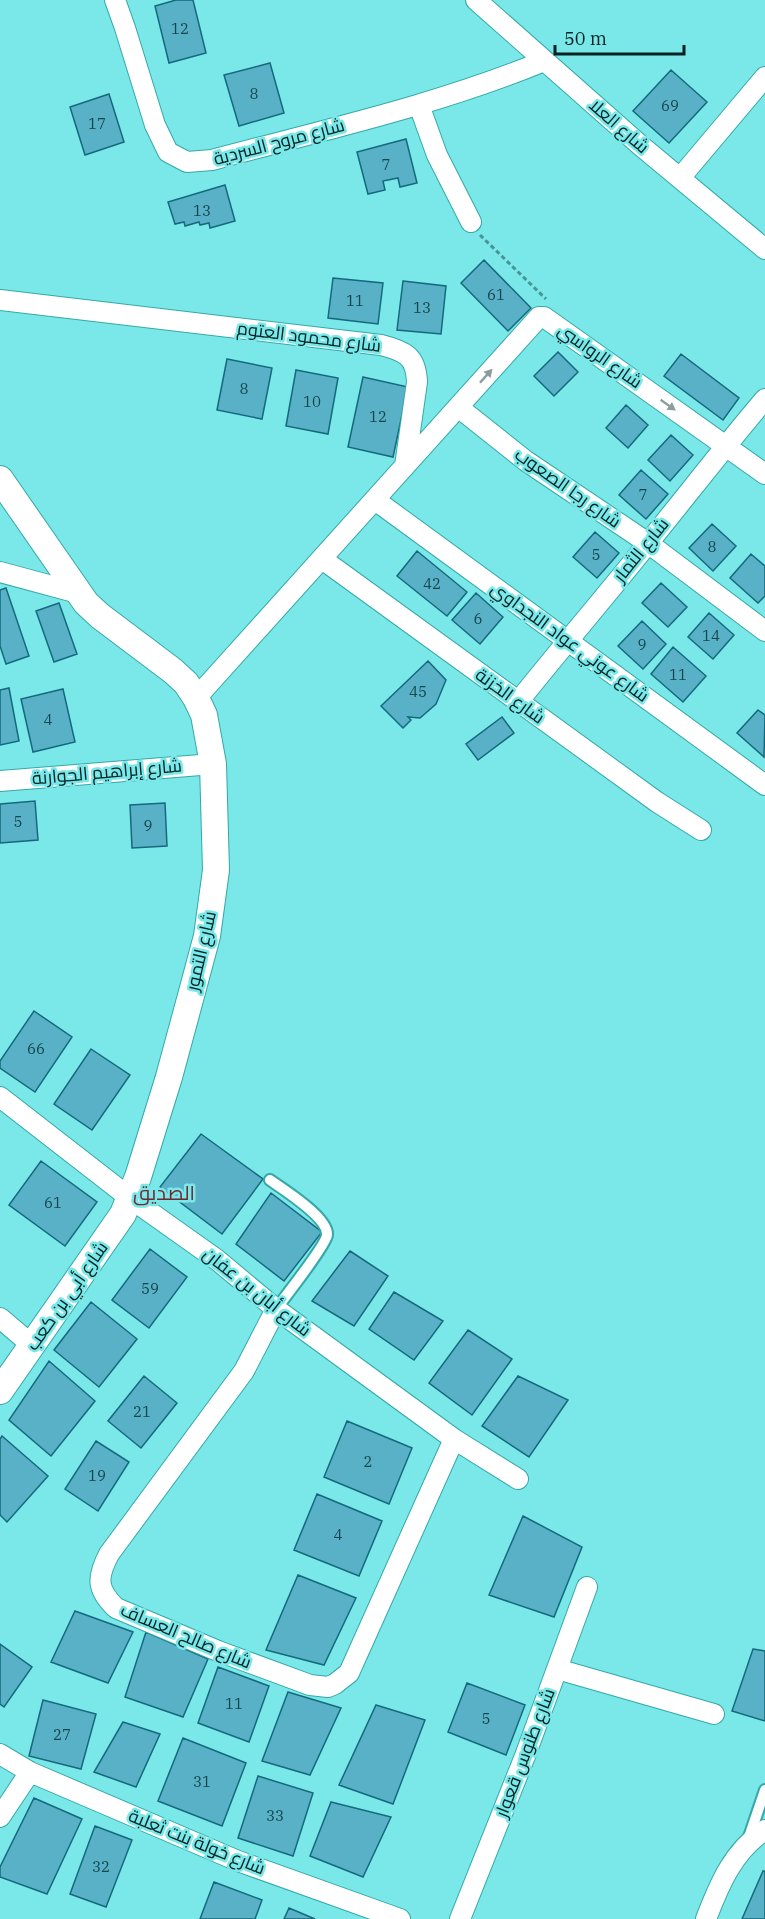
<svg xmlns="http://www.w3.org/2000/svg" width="765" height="1919" font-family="'IBM Plex Serif',Cairo,serif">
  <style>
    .building { fill: #59b1c7; stroke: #146a7c; stroke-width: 1.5 }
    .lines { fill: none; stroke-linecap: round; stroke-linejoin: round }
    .service-casing { stroke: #34a9aa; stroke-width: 14 }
    .minor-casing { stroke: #34a9aa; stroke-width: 22 }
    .tertiary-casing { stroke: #34a9aa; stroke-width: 28 }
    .path { stroke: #489596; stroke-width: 3; stroke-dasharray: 4.5 3; stroke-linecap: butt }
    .service { stroke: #fff; stroke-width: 10 }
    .minor { stroke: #fff; stroke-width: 20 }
    .tertiary { stroke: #fff; stroke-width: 26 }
    .oneway { fill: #8c9c9c }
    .labels { text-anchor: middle; stroke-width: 5; stroke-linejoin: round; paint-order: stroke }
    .number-label { font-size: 15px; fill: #16464b }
    .street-label { font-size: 18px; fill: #022; stroke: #7ae7e8 }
    .neighbourhood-label { font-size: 20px; fill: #702931; stroke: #7ae7e8 }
  </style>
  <rect width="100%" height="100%" fill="#7ae7e8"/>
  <path class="building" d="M176 0H193L206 53 169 63 155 6Z
    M270 63 284 113 239 126 224 75Z
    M671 70 707 102 669 143 633 111Z
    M109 94 124 142 85 155 70 107Z
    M406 139 417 183 400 187 398 178 383 181 385 190 368 194 357 152Z
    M225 185 235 221 210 228 209 223 200 225 199 222 185 226 184 222 175 224 168 202Z
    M484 260 531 308 508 331 461 283Z
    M333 278 383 283 378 324 328 318Z
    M403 281 446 286 441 334 397 330Z
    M558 352 578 372 554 396 534 376Z
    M681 354 739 398 723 420 664 376Z
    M227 359 272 368 262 419 217 410Z
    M296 370 338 378 328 434 286 426Z
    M363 377 408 387 393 457 348 447Z
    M626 405 648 425 628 448 606 428Z
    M671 435 693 455 670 481 648 460Z
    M641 470 668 494 646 519 619 495Z
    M712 524 736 546 713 571 689 548Z
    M595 532 619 553 597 578 573 557Z
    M417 551 467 592 447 616 397 576Z
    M751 554 765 566V596L758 603 730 578Z
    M661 583 687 607 668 627 642 603Z
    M6 588 29 656 6 664 0 646V590Z
    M476 593 503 617 480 644 452 620Z
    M59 603 77 654 54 662 36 611Z
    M709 613 734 635 713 659 688 637Z
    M642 621 666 644 643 669 618 646Z
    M673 647 706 676 683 702 651 674Z
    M428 661 446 680 436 704 420 718 408 717 411 720 403 728 381 706Z
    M9 688 19 741 0 745V690Z
    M63 689 75 742 33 752 21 699Z
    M758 710 765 715 764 757 737 733Z
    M502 717 514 733 478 760 466 744Z
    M35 801 38 840 0 843V804Z
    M165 803 167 846 132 848 130 805Z
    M34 1011 72 1037 35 1092 0 1068V1061Z
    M91 1049 130 1075 92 1130 54 1104Z
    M201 1134 263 1179 222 1234 160 1187Z
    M41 1161 97 1202 65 1246 9 1205Z
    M271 1193 322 1232 284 1281 236 1244Z
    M150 1249 187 1277 149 1328 112 1300Z
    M350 1251 388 1276 354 1326 312 1301Z
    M394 1292 443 1321 414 1360 369 1329Z
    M91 1302 137 1339 99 1387 54 1350Z
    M468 1330 512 1359 472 1415 429 1383Z
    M49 1361 95 1401 51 1456 9 1420Z
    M144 1376 177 1403 141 1448 108 1421Z
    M518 1376 568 1400 529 1457 482 1426Z
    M347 1421 412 1448 389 1504 324 1477Z
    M2 1436 48 1476 7 1522 0 1515V1439Z
    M96 1441 129 1462 98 1511 65 1489Z
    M317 1494 382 1521 359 1576 294 1550Z
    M523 1516 582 1547 554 1617 489 1595Z
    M298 1575 356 1598 324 1665 266 1650Z
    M75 1611 133 1632 108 1683 51 1662Z
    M146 1632 208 1659 183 1717 125 1697Z
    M0 1644 32 1667 4 1707 0 1704Z
    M753 1649 765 1651V1721L732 1711Z
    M218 1667 269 1686 249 1742 198 1723Z
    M467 1683 525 1705 506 1755 448 1732Z
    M288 1692 341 1708 310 1775 262 1761Z
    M43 1700 96 1714 81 1769 29 1756Z
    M376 1705 425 1720 393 1804 339 1785Z
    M123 1722 160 1734 136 1787 94 1772Z
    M183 1738 246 1763 222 1826 158 1801Z
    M258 1776 313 1793 293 1856 238 1838Z
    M34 1798 82 1819 47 1894 0 1877V1867Z
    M331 1802 391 1817 363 1877 310 1856Z
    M95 1826 132 1840 106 1907 70 1894Z
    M763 1871H765V1919H742Z
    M214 1882 262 1900 255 1919H200Z
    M289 1908 315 1919H284Z"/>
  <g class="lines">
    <defs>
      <path id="service" d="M270 1180C283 1189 329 1218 327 1235 326 1245 285 1297 276 1309
        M748 1840 765 1790"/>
      <path id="minor" d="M115 0 125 28 155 125 168 152 187 162 212 160C324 130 437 105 544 61
        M476 0 640 145 765 249
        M419 105 437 155 471 222
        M680 178 765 77
        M0 300 381 345C405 351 416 356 417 382L405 466
        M458 407 526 461 648 543 765 631
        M375 500 765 785
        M322 559 657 802 701 830
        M0 572 78 593
        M196 698 539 317H544L765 474
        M518 702C561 648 606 596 649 542 688 494 725 446 765 399
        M0 781 213 764
        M0 1097 130 1198 216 1259 276 1309 454 1439 518 1479
        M276 1309 244 1371 109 1554C97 1577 96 1589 116 1608L218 1651 310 1685 328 1687 335 1684 349 1673 454 1439
        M0 1318 33 1346
        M557 1669 714 1714
        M0 1754 30 1772 238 1861 400 1919
        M0 1817 30 1772
        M460 1919 525 1756 587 1587
        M706 1919C719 1885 733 1851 765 1830"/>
      <path id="tertiary" d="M0 479 86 603 100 616 173 671 186 683 196 698 204 715 213 764 216 870 207 936 192 992 169 1077 138 1177 123 1214 0 1391"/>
    </defs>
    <use href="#service" class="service-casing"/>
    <use href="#minor" class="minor-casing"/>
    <use href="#tertiary" class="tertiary-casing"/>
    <path class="path" d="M480 235 546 299"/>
    <use href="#service" class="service"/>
    <use href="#minor" class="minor"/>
    <use href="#tertiary" class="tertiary"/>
  </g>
  <defs><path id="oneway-solid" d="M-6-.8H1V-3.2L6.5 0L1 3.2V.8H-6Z" transform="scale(1.5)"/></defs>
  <g class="oneway">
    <use href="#oneway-solid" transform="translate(486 376) rotate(-48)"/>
    <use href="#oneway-solid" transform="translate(668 405) rotate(35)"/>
  </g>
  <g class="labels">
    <g class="number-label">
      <text x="180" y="34">12</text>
      <text x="254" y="99">8</text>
      <text x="670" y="111">69</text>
      <text x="97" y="129">17</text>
      <text x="386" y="170">7</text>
      <text x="202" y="216">13</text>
      <text x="496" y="300">61</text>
      <text x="355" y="306">11</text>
      <text x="422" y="313">13</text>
      <text x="244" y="394">8</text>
      <text x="312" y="407">10</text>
      <text x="378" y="422">12</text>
      <text x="643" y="500">7</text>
      <text x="712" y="552">8</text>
      <text x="596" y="560">5</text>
      <text x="432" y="589">42</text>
      <text x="478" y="624">6</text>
      <text x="711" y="641">14</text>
      <text x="642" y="650">9</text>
      <text x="678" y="680">11</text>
      <text x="418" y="697">45</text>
      <text x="48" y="725">4</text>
      <text x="18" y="827">5</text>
      <text x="148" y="831">9</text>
      <text x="36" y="1054">66</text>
      <text x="53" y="1208">61</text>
      <text x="150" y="1294">59</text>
      <text x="142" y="1417">21</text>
      <text x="368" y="1467">2</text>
      <text x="97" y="1481">19</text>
      <text x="338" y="1540">4</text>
      <text x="234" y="1709">11</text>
      <text x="486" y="1724">5</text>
      <text x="62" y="1740">27</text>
      <text x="202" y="1787">31</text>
      <text x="275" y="1821">33</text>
      <text x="101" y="1872">32</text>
    </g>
    <g class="street-label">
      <text transform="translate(619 126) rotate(41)" y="6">شارع العلا</text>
      <text transform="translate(279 142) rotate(-15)" y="6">شارع مروح السردية</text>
      <text transform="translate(309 337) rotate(7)" y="6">شارع محمود العتوم</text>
      <text transform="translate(600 356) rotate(35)" y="6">شارع الرواسي</text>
      <text transform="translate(568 488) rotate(35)" y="6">شارع رجا الصعوب</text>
      <text transform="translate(641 550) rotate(-51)" y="6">شارع الثمار</text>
      <text transform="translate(570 642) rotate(36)" y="6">شارع عوني عواد النجداوي</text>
      <text transform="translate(510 696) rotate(36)" y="6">شارع الخزنة</text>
      <text transform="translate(107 772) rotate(-5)" y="6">شارع إبراهيم الجوارنة</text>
      <text transform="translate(201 951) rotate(-77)" y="6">شارع التمور</text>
      <text transform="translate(257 1292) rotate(38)" y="6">شارع أبان بن عفان</text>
      <text transform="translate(67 1296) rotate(-55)" y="6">شارع أبي بن كعب</text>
      <text transform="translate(186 1636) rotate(23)" y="6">شارع صالح العساف</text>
      <text transform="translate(525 1753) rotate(-69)" y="6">شارع طنوس قعوار</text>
      <text transform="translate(197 1842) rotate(22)" y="6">شارع خولة بنت ثعلبة</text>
    </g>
    <g class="neighbourhood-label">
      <text x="164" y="1200">الصديق</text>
    </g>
  </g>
  <path d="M555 45v9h129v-9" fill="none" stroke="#002222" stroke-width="3"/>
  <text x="564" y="45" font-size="18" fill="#002222" stroke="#7ae7e8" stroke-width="4.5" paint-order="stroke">50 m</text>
</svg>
